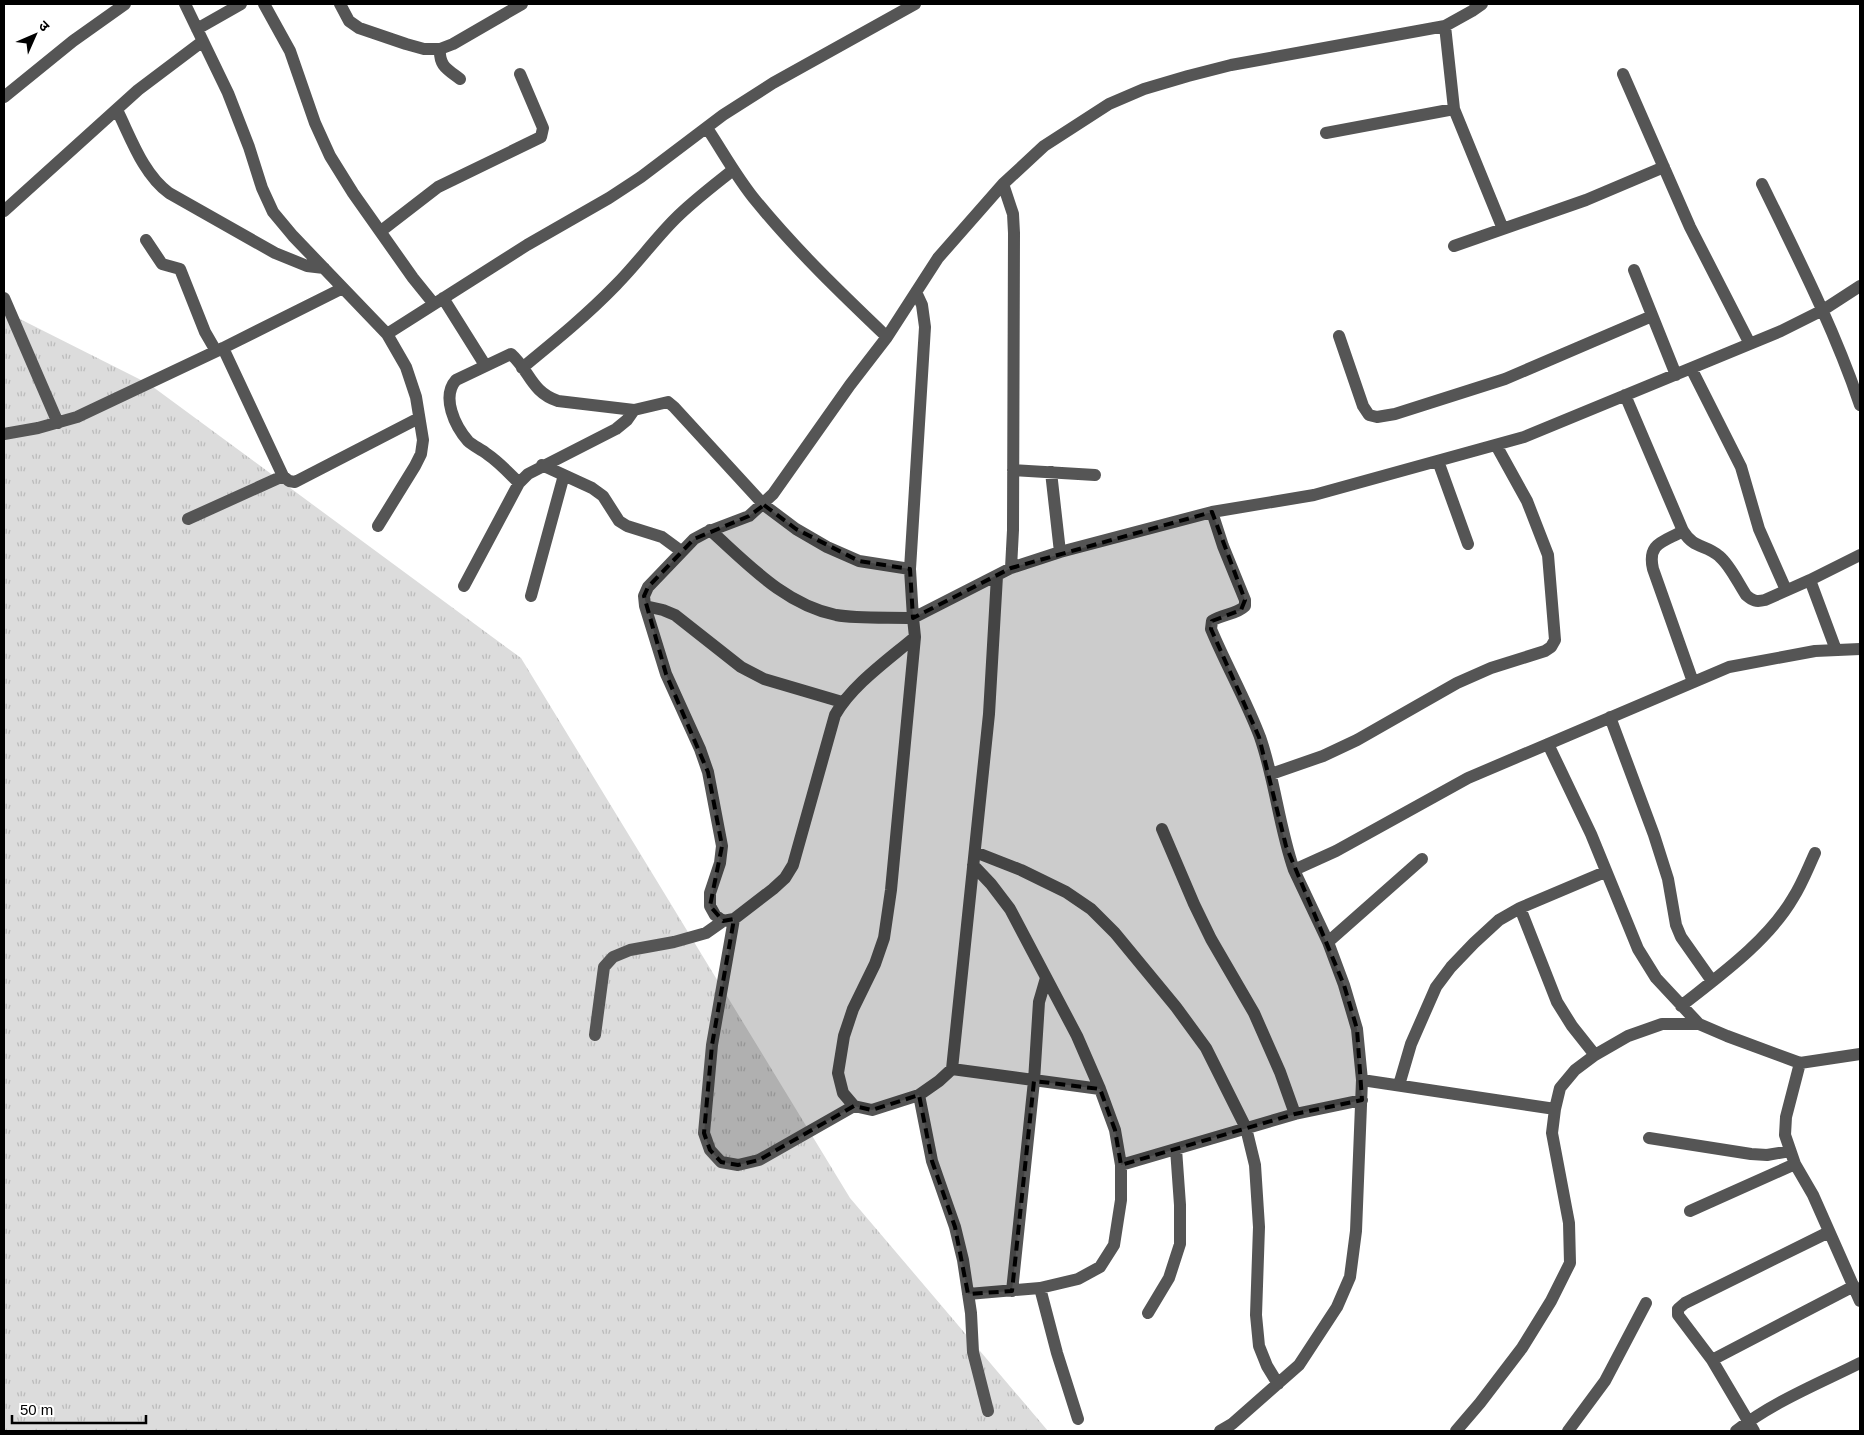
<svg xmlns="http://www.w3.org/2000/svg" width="1864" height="1435" font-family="Helvetica,'Noto Sans Devanagari',sans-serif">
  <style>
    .grass { fill: url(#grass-tufts) }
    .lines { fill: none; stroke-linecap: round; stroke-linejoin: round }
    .minor { stroke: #555; stroke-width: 12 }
    .marked { fill: #000; fill-opacity: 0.2; stroke: #000; stroke-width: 4; stroke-dasharray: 10 6; stroke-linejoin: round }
  </style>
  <defs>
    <pattern id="grass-tufts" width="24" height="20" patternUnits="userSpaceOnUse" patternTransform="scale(1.25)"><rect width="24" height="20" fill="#dcdcdc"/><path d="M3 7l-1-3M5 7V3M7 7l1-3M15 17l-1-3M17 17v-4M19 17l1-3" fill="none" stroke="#bbb"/></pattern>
  </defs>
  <rect width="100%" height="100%" fill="#fff"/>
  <path class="grass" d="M4 311 149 384 521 658 850 1198 1048 1431H4Z"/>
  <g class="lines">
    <path class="minor" d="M185 4 228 93 249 147 262 188 273 212 293 236 387 334 406 367 416 397 423 440 421 454 415 466 378 526
      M264 4 290 51 315 123 330 156 353 193 413 278 434 304
      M340 4 349 21 359 28 406 44 424 49H440
      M1482 4 1472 11 1445 26 1231 65 1188 76 1144 89 1109 104 1044 146 1003 184 938 258 887 337 850 385 773 494 749 516 707 532 694 539 648 587 644 596 645 606 666 674 700 749 708 772 722 846 720 863 710 893V906L715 915 723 921 734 919 773 889 785 878 793 865 835 715C852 685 888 660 915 637L913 618 1011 568 1060 552 1212 512 1314 495 1524 437 1781 331 1823 310 1860 286
      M1445 26 1454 109 1503 229
      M197 29 241 4
      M1623 74 1690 227 1750 344
      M460 79C447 69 439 66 440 49L453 44 522 4
      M4 97 73 41 125 4
      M117 110C131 138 143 174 169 193L275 253 307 266 324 268
      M707 128C723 152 737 178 756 201 796 250 842 294 887 337
      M1326 133 1454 109
      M1003 184 1013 214 1014 233 1013 530 1011 568
      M1762 184C1797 256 1834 328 1860 405
      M4 211 138 90 203 41
      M381 231 438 187 541 137 543 128 520 74
      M146 240 162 264 180 269 205 332 216 351
      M1454 246 1586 200 1664 167
      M1634 270 1676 375
      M4 298 58 423
      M443 298 485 365
      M387 334 527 245 609 198 641 177 723 115 773 83 915 4
      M1339 336 1363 406 1369 415 1377 417 1395 414 1505 379 1652 316
      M223 348 283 476 289 481 295 482 419 418
      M522 368C555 341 587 315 616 285 637 264 654 240 675 219 693 201 713 186 733 170
      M1691 368 1741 467 1759 529 1786 590
      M1625 395 1683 531C1694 549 1705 544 1719 556 1730 565 1738 583 1746 595 1753 601 1756 602 1765 600L1810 580 1860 555
      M4 434 38 428 77 417 223 348 343 288
      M1438 461 1468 544
      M542 465 592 488 603 496 619 521 627 526 662 537 681 551
      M1013 470 1095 475
      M1051 472 1060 552
      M519 483C509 473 499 462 487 454 481 449 473 446 468 441 455 426 441 397 456 380L511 354C530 371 531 392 558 401L634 410 668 402 674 407 764 505 796 529 827 547 859 561 910 569
      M1212 512 1223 546 1245 600V606C1236 615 1222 614 1212 621L1211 629C1226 665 1246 700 1260 737 1275 780 1279 827 1294 870
      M188 519 283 476
      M710 530C748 564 784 604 836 615 858 619 890 617 913 618L910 569 925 327 922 305 916 292
      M1683 531C1663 542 1647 543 1653 569L1693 682
      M1810 580 1836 650
      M464 586 519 483 528 474 616 429 627 420 634 410
      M531 596 564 475
      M645 606 663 610 675 615 741 667 764 679 842 702
      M915 637 891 890 884 938 875 964 853 1009 844 1036 838 1073 843 1093 854 1106 872 1110 919 1095 939 1081 952 1069 989 714 997 576
      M1610 717 1654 835 1668 879 1676 925 1681 937 1712 981
      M1548 744 1591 834 1638 949 1656 978 1699 1024
      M1271 774 1323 756 1357 740 1457 683 1491 668 1545 651 1551 647 1555 640 1548 555 1527 501 1496 445
      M1162 829 1194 904 1211 939 1254 1013 1280 1072 1295 1114
      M975 852 1021 870 1066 892 1091 909 1115 933 1176 1007 1206 1048 1246 1128 1255 1165 1259 1227 1256 1315 1259 1346 1267 1366 1278 1384
      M1520 908 1557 1002 1572 1026 1595 1055
      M734 919 712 1045 704 1133 710 1150 721 1162 738 1165 759 1160 854 1106
      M1328 942 1422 859
      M1681 1006C1719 976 1768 941 1793 898 1802 884 1808 868 1815 853
      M595 1035 604 967 613 957 630 950 674 942 706 933 723 921
      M1800 1063 1786 1117 1785 1135 1795 1164 1813 1195 1860 1301
      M952 1069 1100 1089
      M1399 1085 1411 1044 1436 987 1451 967 1474 943 1499 920 1520 908 1605 872
      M919 1095 932 1161 955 1227 963 1260 971 1313 973 1352 988 1411
      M1555 1109 1362 1080 1357 1029 1344 985 1328 942 1294 870 1336 851 1468 778 1729 667 1815 651 1860 649
      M1649 1138 1751 1154 1767 1155 1790 1151
      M1121 1165 1295 1114 1362 1100
      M1690 1211 1795 1164
      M1040 1288 1057 1353 1078 1419
      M1012 1291 1034 1081 1039 1002 1046 978
      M968 1294 1040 1288 1078 1279 1100 1267 1114 1245 1121 1200V1165L1115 1130 1100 1089 1077 1036 1010 909 991 884 973 865
      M1148 1313 1169 1278 1180 1244V1205L1176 1149
      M1712 1360 1854 1286
      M1220 1431 1232 1424 1299 1365 1337 1307 1350 1277 1356 1231 1362 1080
      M1456 1431 1480 1403 1522 1348 1551 1301 1570 1263 1569 1223 1552 1133 1555 1109 1560 1088 1575 1070 1595 1055 1628 1036 1662 1024H1699L1727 1036 1800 1063 1860 1054
      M1568 1431 1605 1381 1646 1303
      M1736 1431C1773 1402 1818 1384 1860 1363
      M1754 1431 1712 1360 1678 1315V1309L1685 1303 1829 1232"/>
  </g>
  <path class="marked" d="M764 505 796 529 859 561 910 569 913 618 1011 568 1212 512 1245 600 1241 610 1212 621 1211 629 1259 737 1286 846 1344 985 1357 1029 1362 1100 1295 1114 1121 1165 1115 1130 1100 1089 1034 1081 1012 1291 968 1294 955 1227 932 1161 919 1095 872 1110 854 1106 759 1160 738 1165 721 1162 710 1150 704 1133 712 1045 734 919 723 921 710 906 722 846 708 772 666 674 644 596 648 587 694 539 749 516Z"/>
  <rect width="1864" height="1435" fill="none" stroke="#000000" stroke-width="10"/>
  <g transform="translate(35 35) rotate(45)" stroke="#ffffff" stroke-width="4" paint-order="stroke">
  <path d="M0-4L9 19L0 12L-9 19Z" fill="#000000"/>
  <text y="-8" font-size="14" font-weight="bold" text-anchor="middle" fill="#000000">उ</text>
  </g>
  <path d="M12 1415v8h134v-8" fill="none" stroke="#000000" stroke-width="2.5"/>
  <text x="20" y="1415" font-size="15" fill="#000000" stroke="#ffffff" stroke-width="4" paint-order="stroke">50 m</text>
</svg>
